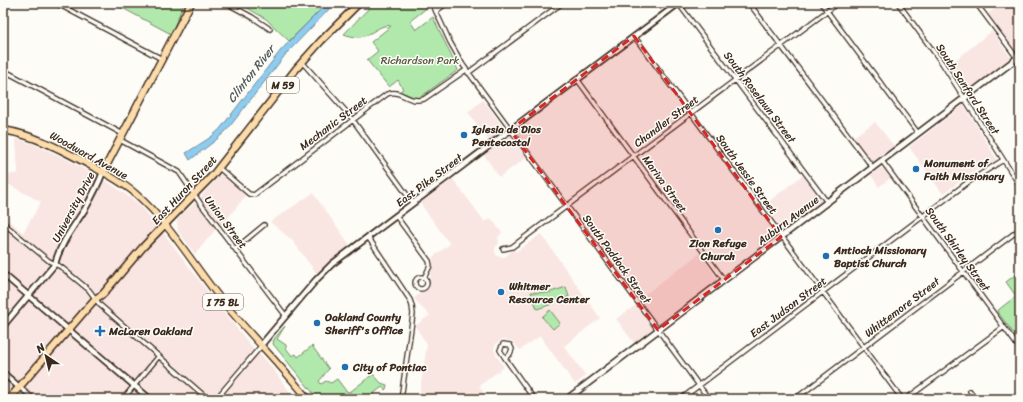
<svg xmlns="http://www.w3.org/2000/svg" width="1023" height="402" font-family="Sriracha,sans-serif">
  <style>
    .built { fill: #f9e6e2 }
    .green { fill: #b1e9ad; stroke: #768a66 }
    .water { fill: #8eccef; stroke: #6d8b9b }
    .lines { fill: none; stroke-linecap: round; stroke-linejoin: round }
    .minor-casing { stroke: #3b2a1e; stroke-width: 6 }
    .tertiary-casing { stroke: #3b2a1e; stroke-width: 8 }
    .secondary-casing { stroke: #3b2a1e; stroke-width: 8 }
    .primary-casing { stroke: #3b2a1e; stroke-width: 8 }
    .trunk-casing { stroke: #3b2a1e; stroke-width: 9 }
    .minor { stroke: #fdfcf7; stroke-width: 3.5 }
    .tertiary { stroke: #fdfcf7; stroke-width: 4.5 }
    .secondary { stroke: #fdfcf7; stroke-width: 5 }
    .primary { stroke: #fddcac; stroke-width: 5.5 }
    .trunk { stroke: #fddcac; stroke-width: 6 }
    .marked { fill: #d62828; fill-opacity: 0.2; stroke: #d62828; stroke-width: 3; stroke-dasharray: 8 5; stroke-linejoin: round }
    .poi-dot { fill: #1f6fb2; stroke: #fdfcf7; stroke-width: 1.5 }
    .labels { text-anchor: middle; stroke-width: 3; stroke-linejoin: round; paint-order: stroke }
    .shield { fill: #fdfcf7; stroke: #75695f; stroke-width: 1 }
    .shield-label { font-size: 10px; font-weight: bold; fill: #3b2a1e }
    .park-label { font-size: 11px; fill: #585a42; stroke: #fdfcf7 }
    .street-label { font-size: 11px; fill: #3b2a1e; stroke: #fdfcf7 }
    .poi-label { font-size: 11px; font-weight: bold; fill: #3b2a1e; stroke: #fdfcf7; text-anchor: start }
    .water-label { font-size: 12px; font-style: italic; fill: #545b5d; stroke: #fdfcf7 }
  </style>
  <rect width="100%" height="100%" fill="#fdfcf7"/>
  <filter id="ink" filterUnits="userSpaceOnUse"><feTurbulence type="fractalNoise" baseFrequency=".025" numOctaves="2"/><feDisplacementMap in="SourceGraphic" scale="8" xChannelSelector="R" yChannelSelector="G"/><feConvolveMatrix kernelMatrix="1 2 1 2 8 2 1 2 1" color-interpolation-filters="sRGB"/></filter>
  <g filter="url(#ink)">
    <path class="built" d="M1002 3H1011L1015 8 1020 4V51L1017 53 988 14Z
      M992 31 1011 58 966 92 962 90 948 66Z
      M483 100 509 135 528 122 536 133 524 141 533 153 499 177 480 149 489 141 468 112Z
      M964 105 997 160 981 169 972 172 943 194 909 147Z
      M875 122 894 146 872 162 853 137Z
      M16 139 31 143 66 159 111 184 139 204 165 235 221 309 253 348 270 365 295 399H3V215L23 233 41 202 6 183 8 175 18 173Z
      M880 168 884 169 890 178 879 187 871 175Z
      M222 175 246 195 221 227 200 198 218 176Z
      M803 175 822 201 783 231 764 205Z
      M453 179 485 222 491 218 502 233 498 237 499 243 495 248V252L497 256 501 257H505L514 249 516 252 541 234 600 318 564 346 586 376 575 384 540 336 520 350 512 341 503 339 496 344 494 349 496 355 504 367 479 386 488 399H416L419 397 427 344 415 326 430 315 421 307 414 298 429 287 433 257 450 244 420 203Z
      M313 193 350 245 324 267 317 274 292 240 270 222Z
      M196 202 216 229 195 254 178 231 177 219Z
      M700 253 718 280 634 343 616 319 636 305 640 298Z"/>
    <path class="green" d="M113 3H184L171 34Z
      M239 3H327L289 41 266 19Z
      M374 3H427L428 7 410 21 416 30 433 17 458 70 419 98 411 97 400 91 403 89 398 80 389 87 367 60 378 51 371 42 391 26C380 23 371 36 360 37 355 37 348 36 344 34Z
      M1020 271V342L997 311 1016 296 1006 282Z
      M566 287 569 297 558 299 552 304 537 309 531 292 548 293Z
      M550 310 560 323 553 329 542 317Z
      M285 326 277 339 286 345V348L292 356 296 354 298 357 312 346 329 369C324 373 324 377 319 381L321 384 326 381 331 383 337 379 346 391 350 392 373 374 381 383 387 385 386 389 385 390 382 387 367 399H318L273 344 274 339Z"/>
    <path class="water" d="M327 3H335L286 54 227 130 216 140 190 160 186 153 211 137 220 129 281 50Z"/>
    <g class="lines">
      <defs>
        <path id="minor" d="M56 3 162 59
          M226 3 252 17 270 29
          M432 3 450 42 463 65 709 399
          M678 3 827 202
          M749 3 873 168
          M821 3 918 133
          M898 3 942 63 1020 186
          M976 3 1017 58
          M436 11 447 3
          M634 36 902 399
          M302 62 350 116 413 203
          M3 70 123 134
          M468 73 562 3
          M577 79 724 280
          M120 140 179 172 200 203 286 316
          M882 161 1020 349
          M219 168 249 194 254 195 387 94C401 88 407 104 424 99L466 70
          M396 216 429 261 430 266 424 278
          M3 223 49 261 61 267 89 290 100 305 208 399
          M368 237 410 300 412 306 413 314 401 399
          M235 249 264 225
          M503 249 512 247 838 3
          M415 283a6 6 0 1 1 12 0a6 6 0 1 1-12 0Z
          M503 344 510 345 512 349 510 354 505 358 500 350Z
          M505 358 534 399
          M19 387 34 399
          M970 391 976 399
          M123 399 159 356
          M216 399 262 345
          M681 399 967 183 1003 160
          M795 399 1020 229
          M906 399 1004 327"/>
        <path id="tertiary" d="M3 274 150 399
          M3 326 55 264C60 244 74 226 85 209 92 197 98 185 103 172
          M262 344 316 280 332 264 679 3
          M3 373 19 387"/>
        <path id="secondary" d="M567 399 1020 56"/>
        <path id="primary" d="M103 172C115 179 126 185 136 194 170 224 192 263 220 298 248 333 280 364 308 399"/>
        <path id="trunk" d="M3 130C40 136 71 155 103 172L191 3
          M9 399 95 299 103 294 143 247 213 175 296 69 321 41 359 3"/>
      </defs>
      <use href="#minor" class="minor-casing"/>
      <use href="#tertiary" class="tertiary-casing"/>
      <use href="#secondary" class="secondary-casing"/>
      <use href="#primary" class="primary-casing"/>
      <use href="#trunk" class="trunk-casing"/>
      <use href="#minor" class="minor"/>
      <use href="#tertiary" class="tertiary"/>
      <use href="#secondary" class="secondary"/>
      <use href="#primary" class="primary"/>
      <use href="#trunk" class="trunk"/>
    </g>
  </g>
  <path class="marked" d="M634 36 781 237 658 330 510 130Z"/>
  <g class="poi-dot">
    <circle cx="464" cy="135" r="4"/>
    <circle cx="916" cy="169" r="4"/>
    <circle cx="718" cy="230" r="4"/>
    <circle cx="826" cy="256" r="4"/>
    <circle cx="501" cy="292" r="4"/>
    <circle cx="317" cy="323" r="4"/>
    <path d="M98 325h4v4h4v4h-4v4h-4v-4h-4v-4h4z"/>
    <circle cx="345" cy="367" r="4"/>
  </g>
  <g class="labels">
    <g class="shield">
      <rect x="267" y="77" width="32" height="16" rx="3"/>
      <rect x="203" y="294" width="40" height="16" rx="3"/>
    </g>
    <g class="shield-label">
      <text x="283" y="89">M 59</text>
      <text x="223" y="306">I 75 BL</text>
    </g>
    <g class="park-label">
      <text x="420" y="64">Richardson Park</text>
    </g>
    <g class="street-label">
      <text transform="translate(968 89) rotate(57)" y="4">South Sanford Street</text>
      <text transform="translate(760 97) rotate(53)" y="4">South Roselawn Street</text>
      <text transform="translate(666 121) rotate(-37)" y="4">Chandler Street</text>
      <text transform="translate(333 123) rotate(-37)" y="4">Mechanic Street</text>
      <text transform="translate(89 155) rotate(29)" y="4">Woodward Avenue</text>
      <text transform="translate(747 174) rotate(54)" y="4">South Jessie Street</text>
      <text transform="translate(429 180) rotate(-37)" y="4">East Pike Street</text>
      <text transform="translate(665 184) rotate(54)" y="4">Mariva Street</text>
      <text transform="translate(184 190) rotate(-47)" y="4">East Huron Street</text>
      <text transform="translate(73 207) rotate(-62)" y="4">University Drive</text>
      <text transform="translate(788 220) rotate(-37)" y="4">Auburn Avenue</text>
      <text transform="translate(226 222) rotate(53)" y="4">Union Street</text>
      <text transform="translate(958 249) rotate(54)" y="4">South Shirley Street</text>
      <text transform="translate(617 259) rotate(54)" y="4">South Paddock Street</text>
      <text transform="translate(788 307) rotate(-37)" y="4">East Judson Street</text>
      <text transform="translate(902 307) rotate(-37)" y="4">Whittemore Street</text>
    </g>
    <g class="poi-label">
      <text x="472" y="133">Iglesia de Dios<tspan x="472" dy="13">Pentecostal</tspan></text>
      <text x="924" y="167">Monument of<tspan x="924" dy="13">Faith Missionary</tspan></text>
      <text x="718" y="247" text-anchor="middle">Zion Refuge<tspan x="718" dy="13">Church</tspan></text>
      <text x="834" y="254">Antioch Missionary<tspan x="834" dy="13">Baptist Church</tspan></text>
      <text x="509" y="290">Whitmer<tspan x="509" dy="13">Resource Center</tspan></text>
      <text x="325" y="321">Oakland County<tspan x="325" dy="13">Sheriff's Office</tspan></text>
      <text x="109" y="335">McLaren Oakland</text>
      <text x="353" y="371">City of Pontiac</text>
    </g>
    <g class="water-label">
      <text transform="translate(251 74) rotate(-52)" y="4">Clinton River</text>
    </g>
  </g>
  <rect width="1023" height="402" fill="none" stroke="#fdfcf7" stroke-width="16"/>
  <rect x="8" y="8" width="1007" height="386" fill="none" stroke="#3b2a1e" stroke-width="1.5" filter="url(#ink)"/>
  <g transform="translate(46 356) rotate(325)" stroke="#fdfcf7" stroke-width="3" paint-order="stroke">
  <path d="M0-3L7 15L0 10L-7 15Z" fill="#3b2a1e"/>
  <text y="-6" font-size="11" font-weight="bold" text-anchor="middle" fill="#3b2a1e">N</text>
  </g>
</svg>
